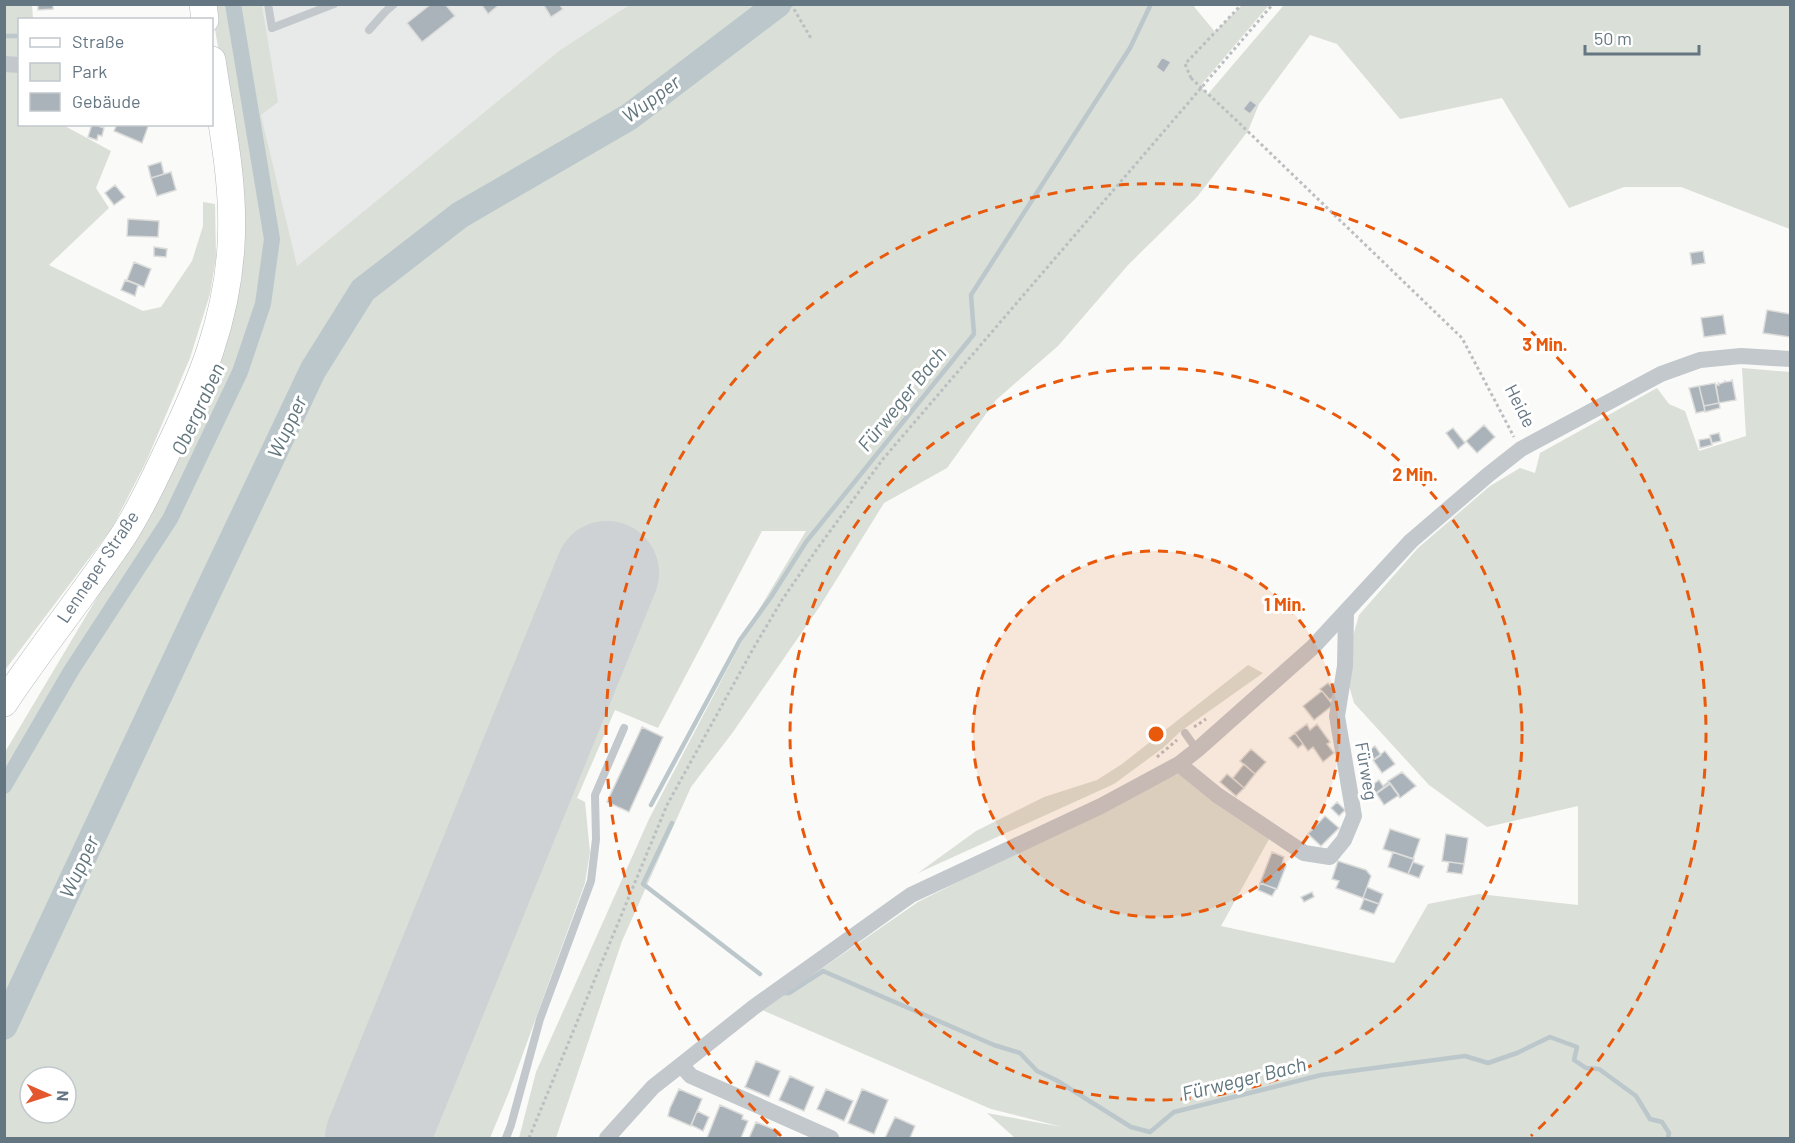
<svg xmlns="http://www.w3.org/2000/svg" width="1795" height="1143" font-family="Barlow,sans-serif">
  <style>
    .built { fill: #e8e9e9 }
    .green { fill: #dadfd7; fill-rule: evenodd }
    .lines { fill: none; stroke-linecap: round; stroke-linejoin: round }
    .stream { stroke: #bbc7cb; stroke-width: 4.5 }
    .canal { stroke: #bbc7cb; stroke-width: 16 }
    .river { stroke: #bbc7cb; stroke-width: 27 }
    .runway { stroke: #ced2d4; stroke-width: 104 }
    .building { fill: #aab3b9; stroke: #dcdcda; stroke-width: 1.5 }
    .primary-casing { stroke: #b5babe; stroke-width: 28 }
    .path { stroke: #bbbfc2; stroke-width: 3; stroke-dasharray: 3 3; stroke-linecap: butt }
    .lane { stroke: #c3c8cc; stroke-width: 8 }
    .street { stroke: #c3c8cc; stroke-width: 16 }
    .primary { stroke: #fff; stroke-width: 27 }
    .path-bridge { stroke: #bbbfc2; stroke-width: 3; stroke-dasharray: 3 3; stroke-linecap: butt }
    .ring { fill: none; stroke: #e8590c; stroke-width: 3; stroke-dasharray: 10 8 }
    .labels { text-anchor: middle; stroke-width: 6; stroke-linejoin: round; paint-order: stroke }
    .street-label { font-size: 18px; fill: #657683; stroke: #fff }
    .water-label { font-size: 20px; font-style: italic; fill: #60757c; stroke: #fff }
    .centre { fill: #e8590c; stroke: #fff; stroke-width: 3 }
    .ring-label { font-size: 18px; text-anchor: middle; font-weight: bold; fill: #e8590c; stroke: #fff; stroke-width: 6; stroke-linejoin: round; paint-order: stroke }
  </style>
  <rect width="100%" height="100%" fill="#fafaf8"/>
  <path class="built" d="M262 5H629L560 50 296 267 261 115 277 102Z"/>
  <path class="green" d="M1192 4 1215 32 1242 5H1269L1200 86 1208 94 1284 5H1790V229L1681 187H1624L1569 208 1502 98 1400 119 1337 44 1310 35 1259 104 1248 131 1197 197 1128 265 1058 346 996 400 947 468 884 503 820 606 733 732 691 787 622 941 556 1138H519L536 1072 649 819 754 618 806 531H762L658 728 615 710 577 798 585 802 590 852 585 883 509 1092 490 1138H5V752L170 475 207 389 228 107 211 5H262L278 102 261 115 297 266 560 50 629 5ZM30 1077H66V1113H30Z
    M4 5H32L33 19 20 20 19 61 5 59Z
    M4 70 19 71 20 124 63 125 111 151 96 188 109 208 49 265 143 311 161 307 192 261 203 226V202L215 204 216 257 210 294 190 358 146 462 112 528 5 670Z
    M1742 368 1790 372V1138H1015L987 1113 1062 1127 991 1109 762 1010 918 902 1128 796 1180 773 1273 832 1221 926 1394 963 1428 904 1479 894 1578 905V806L1487 827 1429 785 1354 703 1344 668 1359 615 1418 548 1490 486 1520 468 1535 473 1540 453 1657 388 1669 404 1685 411 1699 451 1746 436Z
    M1248 665 1263 673 1181 731 1163 748 1114 784 918 873 976 831 1044 797 1097 780 1122 764Z"/>
  <g class="lines">
    <path class="stream" d="M4 36H20
      M651 805 740 640 771 597 806 542 974 334 971 295 1130 48 1151 4
      M672 823 643 884 760 974
      M784 993H789L823 971 994 1045 1020 1053 1037 1071 1056 1080 1131 1127 1150 1132 1174 1112 1321 1075 1465 1056 1488 1063 1517 1053 1550 1037 1577 1047 1574 1060 1586 1068 1599 1069 1636 1096 1650 1119 1662 1122 1669 1133 1668 1138"/>
    <path class="canal" d="M4 786 71 671 170 519 240 372 263 304 272 239 233 4"/>
    <path class="river" d="M4 1026 184 642 313 370 363 290 460 215 629 117 778 4"/>
    <path class="runway" d="M377 1138 607 573"/>
  </g>
  <path class="building" d="M38 4H53V9L38 10Z
    M431 4H445L455 16 422 42 407 23Z
    M481 4H500L488 14Z
    M543 4H559L563 9 551 17Z
    M1162 57 1171 62 1164 73 1156 67Z
    M1250 100 1257 105 1250 114 1243 109Z
    M92 124 104 128 102 136 98 135 97 140 88 137Z
    M117 124H149L142 143 114 131Z
    M161 162 164 174 151 178 148 166Z
    M171 172 176 190 157 196 151 178Z
    M115 185 125 197 114 205 105 193Z
    M128 219 159 221 158 237 127 236Z
    M154 247 167 249 166 257 154 256Z
    M1703 251 1705 263 1692 265 1690 253Z
    M134 262 151 269 144 287 127 280Z
    M125 280 138 285 135 296 121 290Z
    M1767 310 1790 314V337L1763 333Z
    M1723 315 1726 334 1704 337 1701 318Z
    M1732 379 1736 400 1719 403 1716 385H1719L1718 382 1719 384 1725 382V381L1726 382 1732 381Z
    M1715 383 1719 403 1704 406 1699 386Z
    M1699 386 1705 411 1696 413 1689 388Z
    M1719 403 1720 408 1705 412 1704 406Z
    M1484 425 1495 437 1477 453 1466 441Z
    M1453 428 1465 443 1458 449 1446 433Z
    M1719 433 1721 441 1712 443 1710 435Z
    M1710 438 1712 445 1700 448 1699 440Z
    M1328 683 1337 693 1330 700 1320 689Z
    M1322 691 1333 705 1314 720 1303 706Z
    M1307 724 1310 730 1317 724 1330 742 1327 744 1334 753 1323 762 1313 747 1308 751 1295 733Z
    M642 727 663 737 629 812 607 802Z
    M1295 733 1303 744 1298 748 1289 738Z
    M1375 746 1381 755 1374 760 1367 751Z
    M1251 749 1266 762 1255 774 1240 761Z
    M1385 751 1395 764 1382 773 1373 760Z
    M1244 764 1255 774 1244 788 1233 778Z
    M1402 772 1416 786 1400 798 1388 781Z
    M1227 774 1244 788 1236 796 1220 782Z
    M1379 780 1383 786 1388 782 1390 784 1376 794 1371 786Z
    M1390 783 1399 795 1384 805 1376 793Z
    M1337 802 1345 810 1339 816 1331 808Z
    M1325 816 1339 828 1321 846 1308 834Z
    M1390 829 1420 839 1413 859 1383 849Z
    M1446 834 1468 838 1464 864 1442 861Z
    M1272 852 1284 857 1282 865 1286 866 1277 889 1260 883Z
    M1393 852 1414 859 1408 874 1388 867Z
    M1338 861 1366 870 1371 876 1363 898 1336 888 1339 881 1332 879Z
    M1413 862 1424 866 1419 878 1408 874Z
    M1449 862 1464 864 1462 874 1447 872Z
    M1260 883 1276 889 1272 896 1258 890Z
    M1367 887 1383 894 1379 904 1363 898Z
    M1312 892 1314 897 1304 902 1301 897Z
    M1364 899 1379 904 1374 914 1360 909Z
    M756 1061 780 1071 769 1097 745 1087Z
    M790 1076 814 1087 804 1111 779 1100Z
    M679 1089 702 1099 691 1126 668 1116 670 1108Z
    M826 1089 853 1101 844 1121 817 1109Z
    M862 1089 888 1100 874 1134 848 1123Z
    M720 1105 743 1115 742 1119 748 1121 741 1138H707Z
    M697 1111 709 1117 703 1131 691 1125Z
    M895 1117 915 1126 910 1138H885Z
    M756 1122 780 1132 777 1138H749Z"/>
  <g class="lines">
    <defs>
      <path id="primary" d="M203 4 205 20
        M4 703C42 646 85 593 123 536 140 510 154 480 167 452 200 384 227 321 231 245 235 184 221 121 212 60"/>
    </defs>
    <use href="#primary" class="primary-casing"/>
    <path class="path" d="M791 4 812 40
      M1191 78 1185 64 1242 4
      M1235 119 1462 338 1514 437
      M1194 727 1206 719
      M1157 757 1177 740
      M529 1138 667 805 753 649 782 600 817 549 883 459 1273 4"/>
    <path class="lane" d="M268 4 272 28 334 4
      M369 30 385 12 394 4
      M1185 733 1197 750
      M506 1138 511 1125 540 1019 591 881 596 839 595 795 624 728"/>
    <path class="street" d="M4 64 20 65
      M1179 764 1217 795 1304 853 1330 857 1344 840 1354 816 1337 716 1345 666 1346 613
      M681 1065 691 1076 831 1138
      M607 1138 653 1087 681 1065 754 1007 911 895 1101 806 1179 764 1197 750 1313 647 1411 541 1488 475 1521 449 1661 374 1700 360 1741 356 1790 359"/>
    <use href="#primary" class="primary"/>
    <path class="path-bridge" d="M1191 78 1235 119"/>
  </g>
  <circle cx="1156" cy="734" r="183" fill="#e8590c" fill-opacity=".12"/>
  <g class="ring">
    <circle cx="1156" cy="734" r="183"/>
    <circle cx="1156" cy="734" r="366"/>
    <path d="M781 1136A550 550 0 1 1 1531 1136"/>
  </g>
  <g class="labels">
    <g class="street-label">
      <text transform="translate(1520 406) rotate(63)" y="6">Heide</text>
      <text transform="translate(98 567) rotate(-56)" y="6">Lenneper Straße</text>
      <text transform="translate(1366 771) rotate(80)" y="6">Fürweg</text>
    </g>
    <g class="water-label">
      <text transform="translate(651 99) rotate(-36)" y="7">Wupper</text>
      <text transform="translate(902 399) rotate(-51)" y="7">Fürweger Bach</text>
      <text transform="translate(198 409) rotate(-65)" y="7">Obergraben</text>
      <text transform="translate(287 427) rotate(-65)" y="7">Wupper</text>
      <text transform="translate(79 867) rotate(-65)" y="7">Wupper</text>
      <text transform="translate(1244 1079) rotate(-14)" y="7">Fürweger Bach</text>
    </g>
  </g>
  <circle cx="1156" cy="734" r="9" class="centre"/>
  <g class="ring-label">
    <text x="1545" y="351">3 Min.</text>
    <text x="1415" y="481">2 Min.</text>
    <text x="1285" y="611">1 Min.</text>
  </g>
  <rect width="1795" height="1143" fill="none" stroke="#657683" stroke-width="12"/>
  <rect x="18" y="18" width="195" height="108" fill="#ffffff" stroke="#c1c8cd" stroke-width="1.5"/>
  <rect x="30" y="38" width="30" height="9" fill="#ffffff" stroke="#c1c8cd" stroke-width="1.5"/>
  <text x="72" y="48" font-size="18" fill="#657683">Straße</text>
  <rect x="30" y="63" width="30" height="18" fill="#dadfd7" stroke="#c1c8cd" stroke-width="1.5"/>
  <text x="72" y="78" font-size="18" fill="#657683">Park</text>
  <rect x="30" y="93" width="30" height="18" fill="#aab3b9" stroke="#c1c8cd" stroke-width="1.5"/>
  <text x="72" y="108" font-size="18" fill="#657683">Gebäude</text>
  <g transform="translate(48 1095) rotate(93)"><circle r="28" fill="#ffffff" stroke="#c1c8cd" stroke-width="1.5"/>
  <path d="M0-4.5L10 22L0 15L-10 22Z" fill="#e4572e"/>
  <text y="-9" font-size="16" font-weight="bold" text-anchor="middle" fill="#657683">N</text>
  </g>
  <path d="M1585 45v9h114v-9" fill="none" stroke="#657683" stroke-width="3"/>
  <text x="1594" y="45" font-size="18" fill="#657683" stroke="#ffffff" stroke-width="4.5" paint-order="stroke">50 m</text>
</svg>
